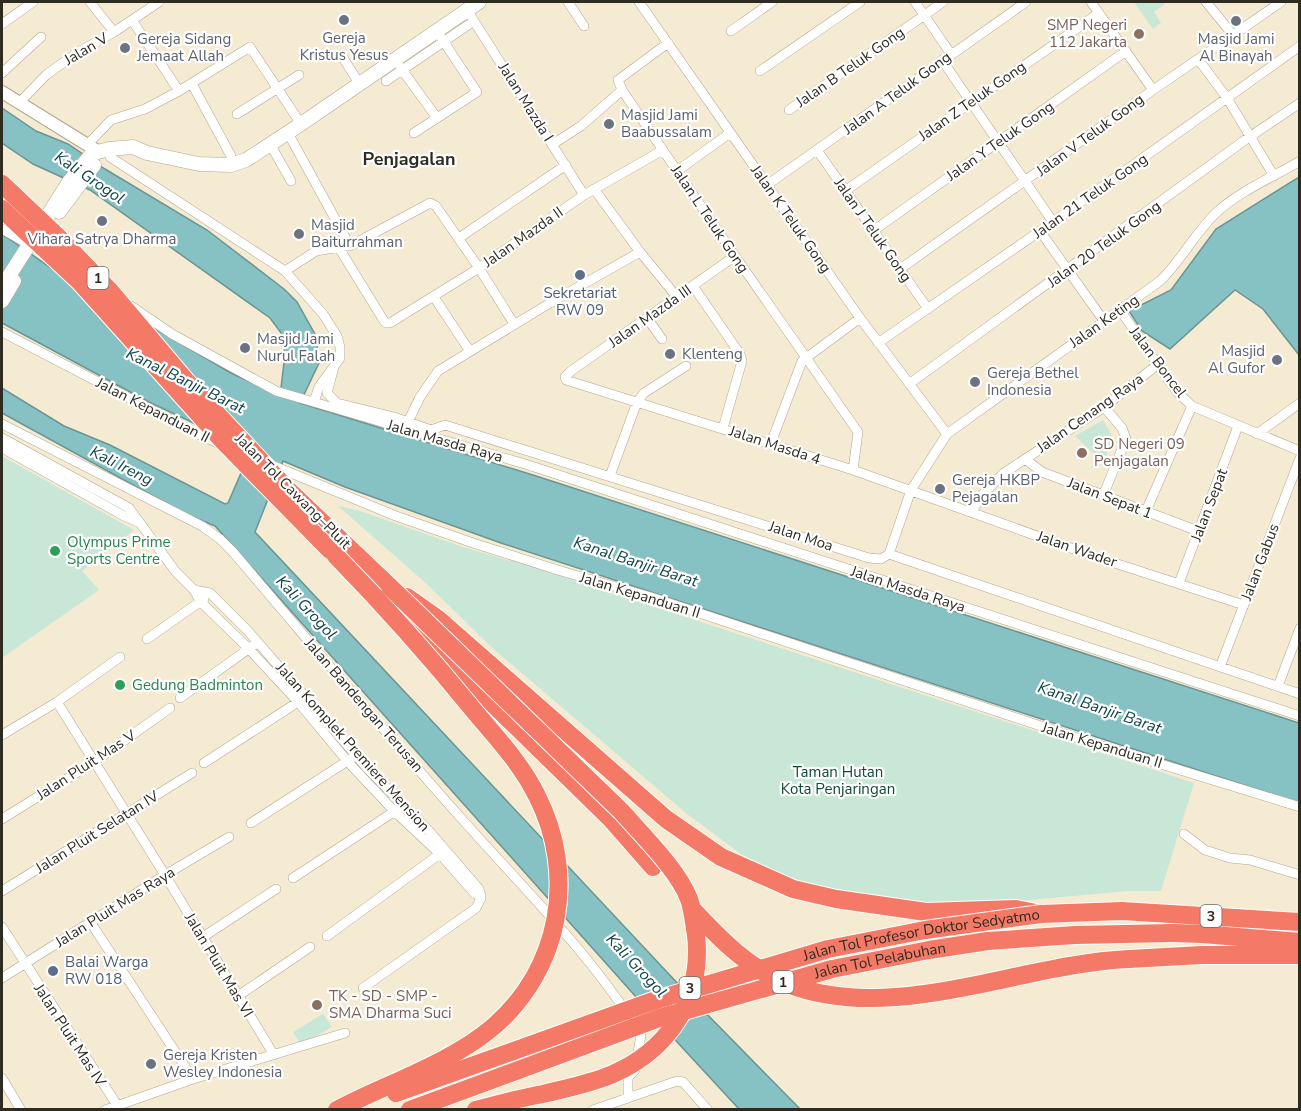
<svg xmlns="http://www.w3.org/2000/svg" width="1301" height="1111" font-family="'Nunito Sans',sans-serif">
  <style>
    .green { fill: #c8e7d7 }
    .water { fill: #86c1c4; stroke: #6c9493; stroke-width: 1.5 }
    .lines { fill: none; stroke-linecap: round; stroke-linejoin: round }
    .minor-casing { stroke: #b0a78f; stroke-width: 10 }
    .tertiary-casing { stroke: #b0a78f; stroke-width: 14 }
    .secondary-casing { stroke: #b0a78f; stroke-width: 15 }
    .motorway-casing { stroke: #fff; stroke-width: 20 }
    .minor { stroke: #fff; stroke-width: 9 }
    .tertiary { stroke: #fff; stroke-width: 12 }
    .secondary { stroke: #fff; stroke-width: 14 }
    .motorway { stroke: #f47a67; stroke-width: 18 }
    .motorway-bridge-casing { stroke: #fff; stroke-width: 20; stroke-linecap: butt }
    .motorway-bridge { stroke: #f47a67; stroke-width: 18 }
    .worship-dot { fill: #6b7280; stroke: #fff; stroke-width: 2 }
    .education-dot { fill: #8d6e63; stroke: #fff; stroke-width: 2 }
    .service-dot { fill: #5c6f8a; stroke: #fff; stroke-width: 2 }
    .leisure-dot { fill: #2e9e5b; stroke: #fff; stroke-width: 2 }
    .labels { text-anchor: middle; stroke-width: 4.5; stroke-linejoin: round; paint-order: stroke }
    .shield { fill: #fff; stroke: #6d6b64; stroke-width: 1.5 }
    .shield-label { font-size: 14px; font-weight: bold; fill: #2e2b21 }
    .education-label { font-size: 15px; fill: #785e54; stroke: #fff; text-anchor: start }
    .worship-label { font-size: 15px; fill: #5b616d; stroke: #fff; text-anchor: start }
    .street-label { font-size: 15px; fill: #2e2b21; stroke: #fff }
    .service-label { font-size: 15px; fill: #4e5e75; stroke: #fff }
    .leisure-label { font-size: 15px; fill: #27864d; stroke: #fff; text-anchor: start }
    .park-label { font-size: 15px; fill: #0f4c35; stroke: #fff }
    .water-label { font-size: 16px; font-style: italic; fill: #0e4548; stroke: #fff }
    .quarter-label { font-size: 18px; font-weight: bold; fill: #2e2b21; stroke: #fff }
  </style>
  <rect width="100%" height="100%" fill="#f5ebd2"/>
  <path class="green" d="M1134 2H1164L1165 4 1154 12 1161 23 1153 29Z
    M1103 420 1112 436 1104 463 1075 436Z
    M2 456 134 530 82 571 99 590 2 658Z
    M338 506 360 511 463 547 545 571 1194 783 1161 891H1128L986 904H927L830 890 790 878 741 854 687 814 489 645 428 585Z
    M323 1014 332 1027 301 1045 293 1032Z"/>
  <path class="water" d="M2 108 36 131 68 144 105 169 207 230 284 289 297 302 316 336 319 363 300 403 536 476 1299 723V803L501 543 345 487 283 461 255 532 695 1002 800 1109H739L654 1017 215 526 186 514 2 413V388L64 426 110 445 225 504 228 503 251 450 149 402 2 323V234L47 265 231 373 280 396 285 354 282 334 270 318 90 190 33 164 2 143Z
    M1299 177V355L1263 309 1235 290 1170 349 1142 331 1129 311 1171 290 1216 229Z"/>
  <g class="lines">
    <defs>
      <path id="minor" d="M90 2 114 32
        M568 2 584 26
        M639 2 860 318 947 434
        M915 2 951 54
        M1091 2 1153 90
        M1206 2 1233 35
        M467 10 584 195
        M132 20 179 91
        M2 24 33 2
        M731 31 772 2
        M668 43 618 80 622 90 735 256 858 432 853 470
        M343 58 359 83
        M1198 59 1227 98 1274 176
        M942 60 1053 222
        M400 67 437 118
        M760 71 860 2
        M2 73 41 37
        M386 81 468 25
        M192 84 231 156V165
        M19 103 46 75 78 52 114 32 159 2
        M789 110 943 2
        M237 114 299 75
        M288 133 350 246
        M414 133 477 92 436 30
        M270 144 291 181
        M553 144 581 126 622 90
        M87 145 111 120 145 109 179 91 250 47 301 124
        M817 150 928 309
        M110 157 285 271 323 314 337 336 340 347V358L319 387 314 402
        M677 171 730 133
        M767 185 1026 2
        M594 189 640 252 677 297
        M845 191 1099 13
        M2 229 28 244
        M873 231 1126 51
        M1040 231 1104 321
        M459 238 566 165
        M339 248 384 321 386 323H390L479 268 584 195 663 150
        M735 256 571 371 565 377 566 380 853 470 1093 556 1244 605
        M900 269 1153 90 1281 2
        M285 271 316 251 352 245 430 203 436 206 479 268 514 324
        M693 286 740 354 742 361 723 428
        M434 297 469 350
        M131 306 172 334 276 391 525 464 1300 716
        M1120 310 1177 392 1192 406 1300 451
        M647 318 662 339
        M2 332 202 436 220 444
        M878 343 1053 222 1300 46
        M334 367 327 393 337 403 394 417 431 430 445 425 869 558 881 559 889 554
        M909 384 1245 140 1300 103
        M408 422 420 397 438 371 550 303 640 252
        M2 424 202 526 220 539 233 552C309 641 383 731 461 818 523 888 592 955 641 1035L635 1070 628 1077V1097
        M1257 434 1300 403
        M2 438 129 508 176 572 194 590 200 601 249 649 299 703 348 762 395 812 440 854 475 894 481 895
        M771 443 802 361 860 318
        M2 448 124 516 138 522
        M1025 459 1042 472 1198 531
        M269 464 396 516 473 543 561 571 651 597 1086 741 1300 807
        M610 476 637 402 644 393 686 366
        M1103 496 1126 439 1122 428 1104 407
        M1146 511 1192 406
        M972 512 981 496 1004 473 1104 407 1157 365
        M889 554 911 490 947 434 1160 281C1181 261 1195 233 1216 213 1238 192 1273 177 1300 161
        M889 554 1300 694
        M1179 583 1238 426
        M194 590 210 593 248 631 367 768 429 831 479 889 481 898 476 908 363 988
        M147 639 204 599
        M1220 667 1300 458
        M1278 686 1300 628
        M180 698 254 645
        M57 702 165 875 274 1055
        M2 735 57 702 120 657
        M204 763 301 700
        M2 819 94 762 170 708
        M251 823 352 758
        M1184 834 1205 850 1230 858 1250 860 1300 875
        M293 878 398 809
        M2 891 192 773
        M91 923 193 1079
        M2 927 117 1105
        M327 936 444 851
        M203 937 276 889
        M2 978 165 875 229 837
        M238 996 310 947
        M2 1078 21 1110
        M105 1110 193 1079 345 1033
        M593 1110 677 1081 683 1082 708 1110"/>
      <path id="tertiary" d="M2 92 99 152"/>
      <path id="secondary" d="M59 212 94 165
        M2 287 69 182 90 156 94 153 109 149 133 147 147 153 199 164 231 165 246 160 301 124 479 2
        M2 301 14 281"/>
      <path id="motorway" d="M285 487 390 587
        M407 597 438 619 666 819 721 857 793 889 836 899 926 912 1016 909 1041 914 1122 911 1300 922
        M396 609 611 819 653 867
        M1173 933 1202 934 1300 942
        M1129 959 1202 955H1300"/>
    </defs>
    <use href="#minor" class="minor-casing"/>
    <use href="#tertiary" class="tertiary-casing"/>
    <use href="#secondary" class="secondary-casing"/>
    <use href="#motorway" class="motorway-casing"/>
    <use href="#minor" class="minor"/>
    <use href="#tertiary" class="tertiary"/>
    <use href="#secondary" class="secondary"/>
    <use href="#motorway" class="motorway"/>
    <defs>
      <g id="motorway-bridge">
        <path d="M2 184 58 237 110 291 186 381 285 487"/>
        <path d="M2 209 80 282 223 441 330 550"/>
        <path d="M336 556C385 606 431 658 475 712 497 738 522 765 537 796 577 874 561 969 493 1027 451 1063 386 1084 337 1110"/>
        <path d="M390 587 622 812C643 836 678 870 689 899 693 910 694 924 696 935 703 997 670 1049 613 1074 590 1084 567 1088 543 1094 520 1098 498 1104 476 1110"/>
        <path d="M692 909C720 939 749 969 788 984 893 1025 1019 964 1129 959"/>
        <path id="s1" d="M396 1093 656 1000 828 949 925 930 1041 914"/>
        <path id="s2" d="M410 1110 659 1018 832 969 929 950 988 941 1075 935 1173 933"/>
      </g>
    </defs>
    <use href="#motorway-bridge" class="motorway-bridge-casing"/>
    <use href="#motorway-bridge" class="motorway-bridge"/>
  </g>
  <g class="worship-dot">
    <circle cx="344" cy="20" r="6"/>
    <circle cx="1236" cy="21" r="6"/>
    <circle cx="125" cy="48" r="6"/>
    <circle cx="609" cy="124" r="6"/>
    <circle cx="102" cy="221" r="6"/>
    <circle cx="299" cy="234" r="6"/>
    <circle cx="245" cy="348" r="6"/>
    <circle cx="670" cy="354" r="6"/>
    <circle cx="1277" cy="360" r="6"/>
    <circle cx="975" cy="382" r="6"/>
    <circle cx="940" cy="489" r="6"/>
    <circle cx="151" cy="1064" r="6"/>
  </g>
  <g class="education-dot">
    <circle cx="1139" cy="34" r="6"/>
    <circle cx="1082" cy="453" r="6"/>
    <circle cx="317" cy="1005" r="6"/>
  </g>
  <g class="service-dot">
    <circle cx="580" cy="275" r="6"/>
    <circle cx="53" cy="971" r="6"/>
  </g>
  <g class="leisure-dot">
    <circle cx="55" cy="551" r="6"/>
    <circle cx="120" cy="685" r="6"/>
  </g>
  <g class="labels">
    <g class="shield">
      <rect x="87.5" y="267" width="21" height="22" rx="4.5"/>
      <rect x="1200.5" y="905" width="21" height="22" rx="4.5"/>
      <rect x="772.5" y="971" width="21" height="22" rx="4.5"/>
      <rect x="679.5" y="977" width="21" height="22" rx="4.5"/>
    </g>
    <g class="shield-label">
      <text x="98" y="283">1</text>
      <text x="1211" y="921">3</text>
      <text x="783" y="987">1</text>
      <text x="690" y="993">3</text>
    </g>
    <g class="education-label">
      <text x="1127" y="30" text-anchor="end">SMP Negeri<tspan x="1127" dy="17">112 Jakarta</tspan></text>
      <text x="1094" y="449">SD Negeri 09<tspan x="1094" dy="17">Penjagalan</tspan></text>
      <text x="329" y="1001">TK - SD - SMP -<tspan x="329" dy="17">SMA Dharma Suci</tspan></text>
    </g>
    <g class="worship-label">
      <text x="344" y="43" text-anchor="middle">Gereja<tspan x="344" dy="17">Kristus Yesus</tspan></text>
      <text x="137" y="44">Gereja Sidang<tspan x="137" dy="17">Jemaat Allah</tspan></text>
      <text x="1236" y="44" text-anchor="middle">Masjid Jami<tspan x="1236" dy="17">Al Binayah</tspan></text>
      <text x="621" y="120">Masjid Jami<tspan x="621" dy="17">Baabussalam</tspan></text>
      <text x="311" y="230">Masjid<tspan x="311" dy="17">Baiturrahman</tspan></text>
      <text x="102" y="244" text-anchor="middle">Vihara Satrya Dharma</text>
      <text x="257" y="344">Masjid Jami<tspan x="257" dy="17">Nurul Falah</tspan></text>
      <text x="1265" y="356" text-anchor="end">Masjid<tspan x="1265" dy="17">Al Gufor</tspan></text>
      <text x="682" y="359">Klenteng</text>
      <text x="987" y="378">Gereja Bethel<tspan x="987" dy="17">Indonesia</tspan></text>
      <text x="952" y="485">Gereja HKBP<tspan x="952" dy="17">Pejagalan</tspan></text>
      <text x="163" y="1060">Gereja Kristen<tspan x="163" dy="17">Wesley Indonesia</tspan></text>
    </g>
    <g class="street-label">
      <text transform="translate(86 49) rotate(-31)" y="5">Jalan V</text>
      <text transform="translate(850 67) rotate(-35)" y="5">Jalan B Teluk Gong</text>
      <text transform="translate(897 93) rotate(-36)" y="5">Jalan A Teluk Gong</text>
      <text transform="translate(972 101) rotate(-35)" y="5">Jalan Z Teluk Gong</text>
      <text transform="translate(526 102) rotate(58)" y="5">Jalan Mazda I</text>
      <text transform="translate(1090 135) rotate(-36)" y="5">Jalan V Teluk Gong</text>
      <text transform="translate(1000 141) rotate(-35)" y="5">Jalan Y Teluk Gong</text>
      <text transform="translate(1090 196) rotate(-35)" y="5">Jalan 21 Teluk Gong</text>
      <text transform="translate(710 219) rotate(56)" y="5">Jalan L Teluk Gong</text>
      <text transform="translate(791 219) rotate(55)" y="5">Jalan K Teluk Gong</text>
      <text transform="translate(873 230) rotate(55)" y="5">Jalan J Teluk Gong</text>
      <text transform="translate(523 237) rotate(-35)" y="5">Jalan Mazda II</text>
      <text transform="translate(1104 244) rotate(-36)" y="5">Jalan 20 Teluk Gong</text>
      <text transform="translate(650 316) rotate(-35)" y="5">Jalan Mazda III</text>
      <text transform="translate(1104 321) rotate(-35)" y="5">Jalan Keting</text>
      <text transform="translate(1158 362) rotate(53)" y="5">Jalan Boncel</text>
      <text transform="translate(153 410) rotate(27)" y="5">Jalan Kepanduan II</text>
      <text transform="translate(1090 413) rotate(-35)" y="5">Jalan Cenang Raya</text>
      <text transform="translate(445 441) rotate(16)" y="5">Jalan Masda Raya</text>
      <text transform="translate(775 445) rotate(18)" y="5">Jalan Masda 4</text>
      <text transform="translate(293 491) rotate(45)" y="5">Jalan Tol Cawang–Pluit</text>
      <text transform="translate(1110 498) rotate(21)" y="5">Jalan Sepat 1</text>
      <text transform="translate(1209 505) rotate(-69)" y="5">Jalan Sepat</text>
      <text transform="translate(801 536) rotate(18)" y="5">Jalan Moa</text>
      <text transform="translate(1077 549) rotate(19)" y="5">Jalan Wader</text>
      <text transform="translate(1260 562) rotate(-69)" y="5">Jalan Gabus</text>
      <text transform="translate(908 589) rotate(18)" y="5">Jalan Masda Raya</text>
      <text transform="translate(640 595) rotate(17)" y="5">Jalan Kepanduan II</text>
      <text transform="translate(364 705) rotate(49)" y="5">Jalan Bandengan Terusan</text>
      <text transform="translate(1102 745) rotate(17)" y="5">Jalan Kepanduan II</text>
      <text transform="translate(353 747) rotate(48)" y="5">Jalan Komplek Premiere Mension</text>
      <text transform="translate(86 765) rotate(-33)" y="5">Jalan Pluit Mas V</text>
      <text transform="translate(97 832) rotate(-32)" y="5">Jalan Pluit Selatan IV</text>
      <text transform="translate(115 907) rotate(-32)" y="5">Jalan Pluit Mas Raya</text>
      <text dy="5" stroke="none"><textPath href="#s1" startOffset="550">Jalan Tol Profesor Doktor Sedyatmo</textPath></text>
      <text dy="5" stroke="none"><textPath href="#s2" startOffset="494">Jalan Tol Pelabuhan</textPath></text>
      <text transform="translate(219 965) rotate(59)" y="5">Jalan Pluit Mas VI</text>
      <text transform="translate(70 1035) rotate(57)" y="5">Jalan Pluit Mas IV</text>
    </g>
    <g class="service-label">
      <text x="580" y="298">Sekretariat<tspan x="580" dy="17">RW 09</tspan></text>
      <text x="65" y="967" text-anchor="start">Balai Warga<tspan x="65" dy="17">RW 018</tspan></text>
    </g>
    <g class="leisure-label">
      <text x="67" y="547">Olympus Prime<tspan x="67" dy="17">Sports Centre</tspan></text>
      <text x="132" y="690">Gedung Badminton</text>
    </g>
    <g class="park-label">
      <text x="838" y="777">Taman Hutan<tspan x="838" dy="17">Kota Penjaringan</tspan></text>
    </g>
    <g class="water-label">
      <text transform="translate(90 177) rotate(34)" y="6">Kali Grogol</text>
      <text transform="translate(186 380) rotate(26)" y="6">Kanal Banjir Barat</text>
      <text transform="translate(122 465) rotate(27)" y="6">Kali Ireng</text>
      <text transform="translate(636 561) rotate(18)" y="6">Kanal Banjir Barat</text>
      <text transform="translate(307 607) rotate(47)" y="6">Kali Grogol</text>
      <text transform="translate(1100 707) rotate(19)" y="6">Kanal Banjir Barat</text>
      <text transform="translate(637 965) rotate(47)" y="6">Kali Grogol</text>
    </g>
    <g class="quarter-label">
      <text x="409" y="165">Penjagalan</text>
    </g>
  </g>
  <rect width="1301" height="1111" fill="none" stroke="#2e2b21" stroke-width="6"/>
</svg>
